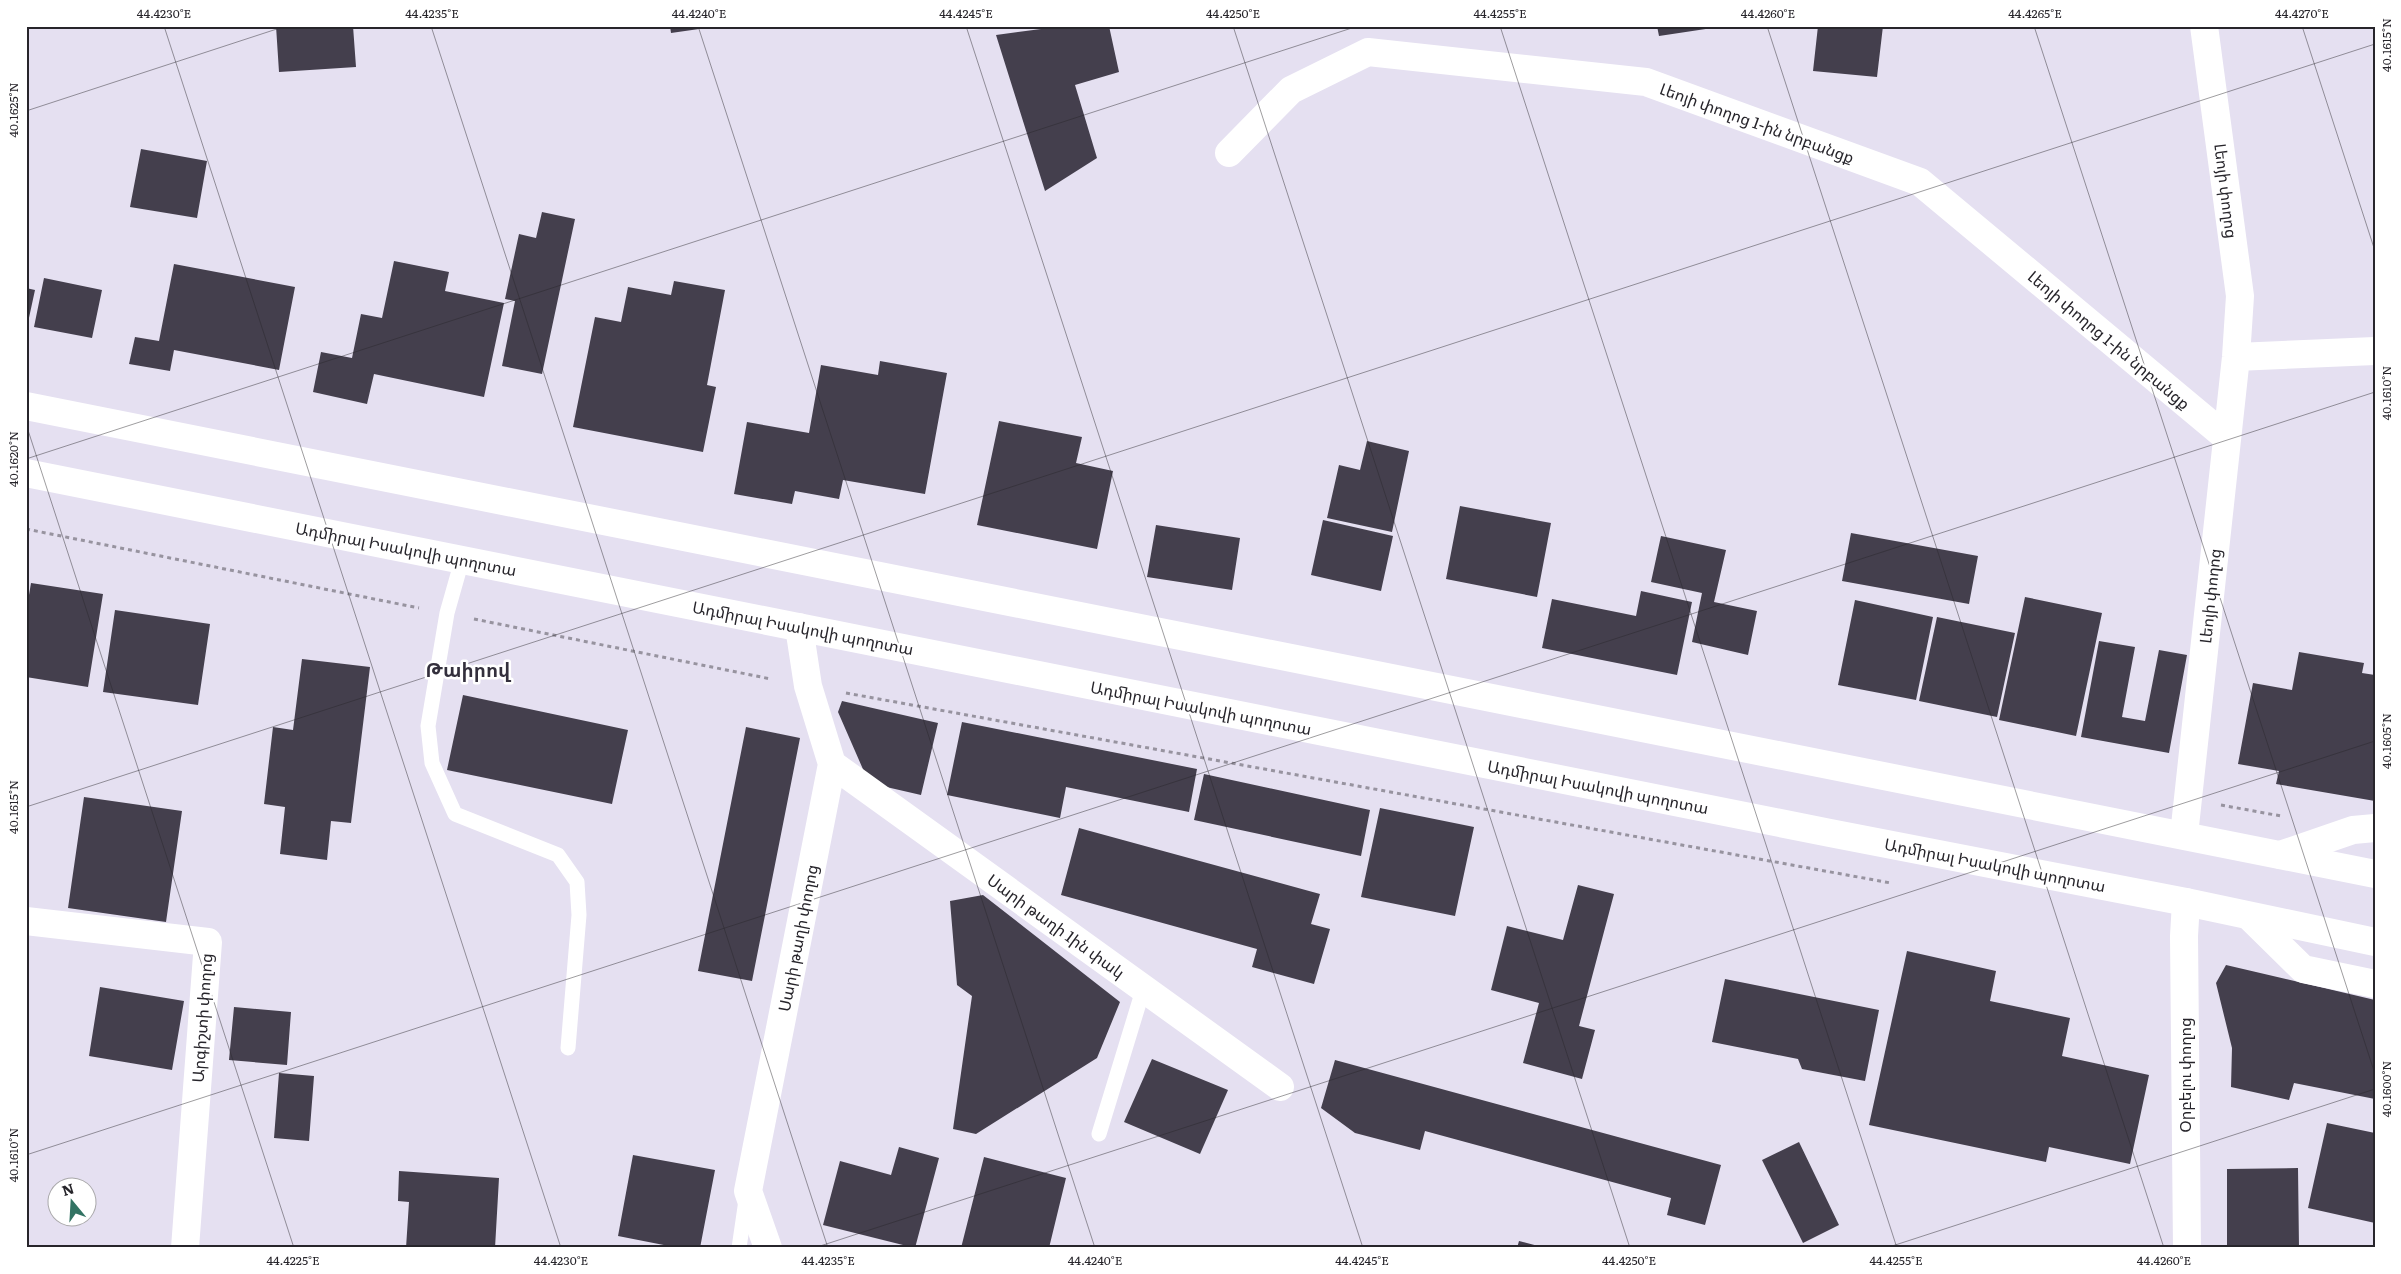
<svg xmlns="http://www.w3.org/2000/svg" width="2401" height="1274" font-family="Literata,'Noto Sans Armenian',serif">
  <style>
    .building { fill: #443f4d }
    .lines { fill: none; stroke-linecap: round; stroke-linejoin: round }
    .path { stroke: #97939f; stroke-width: 3; stroke-dasharray: 4 4; stroke-linecap: butt }
    .lane { stroke: #fff; stroke-width: 15 }
    .street { stroke: #fff; stroke-width: 28 }
    .highway { stroke: #fff; stroke-width: 28 }
    .ticks { fill: none; stroke: #27252b; stroke-width: 1; stroke-opacity: 0.45 }
    .labels { text-anchor: middle; stroke-width: 5; stroke-linejoin: round; paint-order: stroke }
    .street-label { font-size: 16px; fill: #27252b; stroke: #fff }
    .quarter-label { font-size: 19px; font-weight: bold; fill: #332f3c; stroke: #fff }
    .neatline { fill: none; stroke: #27252b; stroke-width: 2 }
    .ticks-label { font-size: 12px; text-anchor: middle; fill: #27252b }
  </style>
  <rect width="100%" height="100%" fill="#e5e0f1"/>
  <path class="building" d="M276 26H353L356 67 279 72Z
    M670 26H713V27L671 33Z
    M1064 26H1109L1119 72 1075 85 1097 158 1045 191 996 35Z
    M1657 26H1719V27L1659 36Z
    M1818 26H1883L1877 77 1813 71Z
    M141 149 207 161 197 218 130 207Z
    M542 212 575 219 542 374 502 366 515 301 505 299 519 234 536 238Z
    M394 261 449 272 445 291 504 303 484 397 374 374 367 404 313 392 321 352 352 358 361 314 382 318Z
    M174 264 295 287 279 370 174 350 170 371 129 364 135 337 159 341Z
    M44 278 102 290 92 338 34 327Z
    M674 281 725 290 707 385 716 387 703 452 573 427 595 317 621 322 628 287 671 295Z
    M26 288 35 290 27 327H26Z
    M880 361 947 373 925 494 843 480 839 499 795 491 792 504 734 494 747 422 809 433 821 365 878 375Z
    M999 421 1082 437 1076 463 1113 471 1097 549 977 525Z
    M1367 441 1409 451 1392 532 1327 518 1339 465 1360 470Z
    M1460 506 1551 523 1537 597 1446 579Z
    M1323 520 1393 536 1381 591 1311 575Z
    M1156 525 1240 538 1232 590 1147 577Z
    M1851 533 1978 556 1969 604 1842 581Z
    M1661 536 1726 550 1714 602 1757 611 1748 655 1692 642 1702 593 1651 582Z
    M31 583 103 594 88 687 26 677V613Z
    M1641 591 1692 602 1677 675 1542 648 1552 599 1636 616Z
    M2025 597 2102 613 2076 736 1999 720Z
    M1855 600 1933 617 1916 700 1838 685Z
    M115 610 210 624 198 705 103 692Z
    M1937 617 2015 633 1997 717 1919 701Z
    M2099 641 2135 647 2122 717 2145 721 2159 650 2187 655 2169 753 2081 737Z
    M2299 652 2364 663 2362 673 2375 675V801L2276 784 2279 771 2238 764 2253 683 2292 690Z
    M302 659 370 667 351 823 331 821 327 860 280 854 285 807 264 804 273 727 293 730Z
    M463 695 628 730 612 804 447 770Z
    M842 701 938 723 921 795 869 783 838 712Z
    M962 722 1197 769 1189 812 1066 787 1060 818 947 795Z
    M746 727 800 738 752 981 698 971Z
    M1204 774 1370 810 1361 856 1194 820Z
    M84 797 182 811 166 922 68 908Z
    M1380 808 1474 827 1455 916 1361 897Z
    M1079 828 1320 894 1311 924 1330 929 1314 984 1252 967 1257 949 1061 895Z
    M1578 885 1614 894 1579 1026 1595 1030 1582 1079 1523 1063 1539 1003 1491 990 1507 926 1563 940Z
    M983 895 1120 1002 1097 1058 976 1134 953 1129 972 996 957 985 950 901Z
    M1907 951 1996 971 1990 1001 2070 1018 2062 1056 2149 1075 2130 1164 2049 1147 2046 1162 1869 1125Z
    M2226 965 2375 1000V1099L2294 1083 2289 1100 2231 1087 2232 1048 2216 983Z
    M1725 979 1879 1010 1865 1081 1802 1069 1798 1059 1712 1042Z
    M100 987 184 1001 172 1070 89 1056Z
    M234 1007 291 1012 287 1065 229 1060Z
    M1152 1059 1228 1090 1200 1154 1124 1122Z
    M1335 1060 1721 1165 1705 1225 1667 1215 1671 1198 1425 1131 1420 1150 1355 1133 1321 1108Z
    M279 1073 314 1076 309 1141 274 1138Z
    M2327 1123 2375 1133V1223L2308 1208Z
    M1799 1142 1839 1225 1803 1243 1762 1160Z
    M899 1147 939 1158 915 1248 823 1225 840 1161 891 1175Z
    M633 1155 715 1170 700 1248H679L618 1236Z
    M984 1157 1066 1178 1049 1248H961Z
    M2298 1168 2299 1248H2227V1169Z
    M399 1171 499 1178 495 1248H406L409 1202 398 1201Z
    M1519 1241 1542 1247V1248H1517Z"/>
  <g class="lines">
    <path class="path" d="M26 529 419 608
      M474 619 771 679
      M846 693 1891 883
      M2221 805 2281 816"/>
    <path class="lane" d="M462 560 447 613 428 726 432 763 455 814 558 855 577 882 579 915 568 1048
      M1099 1134 1143 990
      M739 1248 746 1200"/>
    <path class="street" d="M1229 153 1291 90 1368 52 1646 82 1920 182 2226 437
      M2236 357 2375 351
      M832 764 1280 1087
      M2184 835 2236 357 2240 296 2204 26
      M2280 855 2353 830 2375 828
      M2186 902 2184 936 2187 1248
      M2250 917 2303 969 2375 984
      M26 921 208 942 185 1248
      M768 1248 748 1191 832 764 808 686 799 627"/>
    <path class="highway" d="M26 406 2375 874
      M26 473 1830 833 2186 902 2375 942"/>
  </g>
  <path class="ticks" d="M164 26 561 1248M431 26 828 1248M698 26 1095 1248M966 26 1363 1248M1233 26 1630 1248M1500 26 1897 1248M1767 26 2164 1248M2034 26 2375 1074M2302 26 2375 251M26 111 286 26M26 424 294 1248M26 459 1358 26M26 807 2375 44M26 1155 2375 392M26 1247 27 1248M814 1248 2375 741M1886 1248 2375 1089"/>
  <g class="labels">
    <g class="street-label">
      <text transform="translate(1757 123) rotate(20)" y="6">Լեոյի փողոց 1-ին նրբանցք</text>
      <text transform="translate(2226 191) rotate(83)" y="6">Լեոյի փողոց</text>
      <text transform="translate(2109 340) rotate(40)" y="6">Լեոյի փողոց 1-ին նրբանցք</text>
      <text transform="translate(406 549) rotate(11)" y="6">Ադմիրալ Իսակովի պողոտա</text>
      <text transform="translate(2210 596) rotate(-84)" y="6">Լեոյի փողոց</text>
      <text transform="translate(803 628) rotate(11)" y="6">Ադմիրալ Իսակովի պողոտա</text>
      <text transform="translate(1201 708) rotate(11)" y="6">Ադմիրալ Իսակովի պողոտա</text>
      <text transform="translate(1598 787) rotate(11)" y="6">Ադմիրալ Իսակովի պողոտա</text>
      <text transform="translate(1995 865) rotate(11)" y="6">Ադմիրալ Իսակովի պողոտա</text>
      <text transform="translate(1056 926) rotate(36)" y="6">Սարի թաղի 1ին փակ</text>
      <text transform="translate(798 938) rotate(-79)" y="6">Սարի թաղի փողոց</text>
      <text transform="translate(202 1018) rotate(-86)" y="6">Արգիշտի փողոց</text>
      <text transform="translate(2185 1075) rotate(-90)" y="6">Օրբելու փողոց</text>
    </g>
    <g class="quarter-label">
      <text x="468" y="677">Թաիրով</text>
    </g>
  </g>
  <rect width="2401" height="1274" fill="none" stroke="#ffffff" stroke-width="55"/>
  <g transform="translate(72 1202) rotate(342)"><circle r="24" fill="#ffffff" stroke="#a9a8aa"/>
  <path d="M0-4L9 19L0 12L-9 19Z" fill="#327363"/>
  <text y="-8" font-size="14" font-weight="bold" text-anchor="middle" fill="#27252b">N</text>
  </g>
  <rect x="28" y="28" width="2346" height="1218" class="neatline"/>
  <g class="ticks-label">
    <text x="164" y="18">44.4230°E</text>
    <text x="432" y="18">44.4235°E</text>
    <text x="699" y="18">44.4240°E</text>
    <text x="966" y="18">44.4245°E</text>
    <text x="1233" y="18">44.4250°E</text>
    <text x="1500" y="18">44.4255°E</text>
    <text x="1768" y="18">44.4260°E</text>
    <text x="2035" y="18">44.4265°E</text>
    <text x="2302" y="18">44.4270°E</text>
    <text transform="translate(2387 45) rotate(-90)" y="4">40.1615°N</text>
    <text transform="translate(14 110) rotate(-90)" y="4">40.1625°N</text>
    <text transform="translate(2387 393) rotate(-90)" y="4">40.1610°N</text>
    <text transform="translate(14 459) rotate(-90)" y="4">40.1620°N</text>
    <text transform="translate(2387 741) rotate(-90)" y="4">40.1605°N</text>
    <text transform="translate(14 807) rotate(-90)" y="4">40.1615°N</text>
    <text transform="translate(2387 1089) rotate(-90)" y="4">40.1600°N</text>
    <text transform="translate(14 1155) rotate(-90)" y="4">40.1610°N</text>
    <text x="293" y="1265">44.4225°E</text>
    <text x="561" y="1265">44.4230°E</text>
    <text x="828" y="1265">44.4235°E</text>
    <text x="1095" y="1265">44.4240°E</text>
    <text x="1362" y="1265">44.4245°E</text>
    <text x="1629" y="1265">44.4250°E</text>
    <text x="1896" y="1265">44.4255°E</text>
    <text x="2164" y="1265">44.4260°E</text>
  </g>
</svg>
